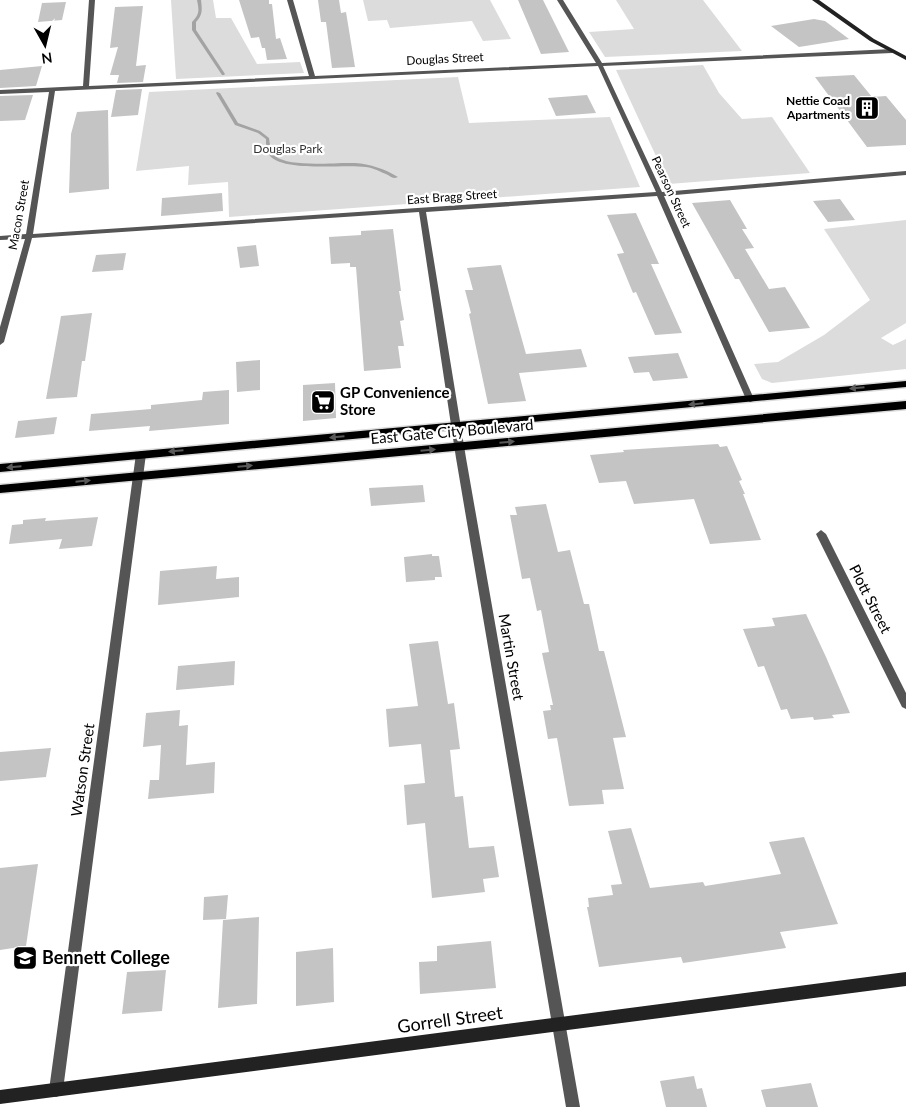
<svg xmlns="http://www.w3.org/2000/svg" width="906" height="1107" font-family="Lato,sans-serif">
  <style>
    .green { fill: #dcdcdc }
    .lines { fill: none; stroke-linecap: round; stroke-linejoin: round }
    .stream { fill: #a3a3a3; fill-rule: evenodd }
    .building { fill: #c4c4c4 }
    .primary-casing { stroke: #dbdbdb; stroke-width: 3 }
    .street { fill: #555; fill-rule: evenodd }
    .secondary { fill: #222; fill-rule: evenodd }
    .primary { fill: #000; fill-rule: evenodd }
    .oneway { fill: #595959 }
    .labels { text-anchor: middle; stroke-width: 4.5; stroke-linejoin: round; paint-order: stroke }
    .far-street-label { font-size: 12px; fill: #000; stroke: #fff }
    .far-poi-label { font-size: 12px; font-weight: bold; fill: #000; stroke: #fff; text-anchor: end }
    .far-park-label { font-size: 12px; fill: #333; stroke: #fff }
    .poi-label { font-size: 15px; font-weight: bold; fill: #000; stroke: #fff; text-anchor: start }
    .street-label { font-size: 15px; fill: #000; stroke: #fff }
    .near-poi-label { font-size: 18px; font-weight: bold; fill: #000; stroke: #fff; text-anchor: start }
    .near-street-label { font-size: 18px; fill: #000; stroke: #fff }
  </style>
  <rect width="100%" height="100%" fill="#fff"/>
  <path class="green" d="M155 0H213L216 18H231L257 64 300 62 304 73 176 79 171 0Z
    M363 0H490L511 39 483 41 472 21 390 28 387 20 368 21Z
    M616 0H703L742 51 605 57 589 32 634 29Z
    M703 65 719 93 742 119 772 117 810 173 669 184 616 70Z
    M458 77 469 123 610 117 640 187 229 217 228 182 188 185 189 166 136 171 149 92Z
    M906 220V323L881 338 893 345 906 339V369L772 383 762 379 754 364 778 362 824 335 870 300 824 229Z"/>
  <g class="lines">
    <path class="stream" d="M197 0H201C202 9 203 15 196 22V30L225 74 224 75H222L192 30V22C200 14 199 10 197 0Z
      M217 92 220 93 238 123 260 131 269 138C270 144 270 151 275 156 290 168 335 162 355 163 370 164 385 169 398 177 397 177 396 178 395 178 392 178 390 176 388 175 381 172 374 168 366 167 343 164 288 172 271 157 266 152 266 146 266 139L258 133 235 125 216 93Z"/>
  </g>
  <path class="building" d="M239 0H269V4H272L276 39 280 38 287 59 267 60 265 48H262L259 37 251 38Z
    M318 0H339L341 13 346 12 355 67 332 68 326 22H321Z
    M518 0H543L569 52 541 54Z
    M66 2 62 20 38 22 42 3Z
    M143 6 136 66 146 65 143 82 117 83 119 75H110L118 47 110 48 115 7Z
    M814 19 825 21 849 39 799 47 771 26Z
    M42 66 36 86 0 88V70Z
    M854 75 872 97 886 96 906 120V145L867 147 815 77Z
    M142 89 138 115 111 117 116 90Z
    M33 95 25 120 0 121V96Z
    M587 95 596 113 556 116 548 98Z
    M108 110 109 189 69 193 71 134 77 112Z
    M222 193 223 211 161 216 162 198Z
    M840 199 855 220 828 222 813 201Z
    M730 200 747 229H742L754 248 745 249 769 289 785 287 810 328 769 332 739 279H735L692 203Z
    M636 213 659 264H651L682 333 655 335 636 292 633 293 617 254 624 253 607 215Z
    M393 229 401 291H399L404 320 400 321 404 346H398L401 368 364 371 356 267H350V263L331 264 329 237 361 235V231Z
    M256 245 259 266 240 268 237 247Z
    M126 253 123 270 92 272 96 255Z
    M501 265 526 354 581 349 587 367 519 373 526 401 488 404 469 314 471 313 465 290H473L467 268Z
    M92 313 85 361H82L77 397 46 399 61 316Z
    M678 353 688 378 653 381 649 372 634 373 628 357Z
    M260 360V390L237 392 236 362Z
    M335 383 336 418 303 421V385Z
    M229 390V424L149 431 150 426 89 431 91 414 151 409V405L202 400 203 392Z
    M57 417 54 434 15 438 18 421Z
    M718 444 720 447 727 446 742 480 739 481 745 494H743L761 540 710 544 694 499 634 504 626 481 599 483 590 455 624 452 623 450Z
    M423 485 425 502 371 506 369 488Z
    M546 504 558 552 570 550 584 604H589L599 651H604L626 737 613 738 624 789 602 790 604 804 569 806 557 738 548 739 543 711 551 710 550 705H553L542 653 549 652 541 610 537 611 530 578 522 579 510 515H517L515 507Z
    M98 517 92 546 59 549 62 539 9 544 12 525 23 524V520L46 518 45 521Z
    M432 554V556H439L442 577H435V580L406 582 404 557Z
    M217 566 216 579 239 577V597L158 605 160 571Z
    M806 614 826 657 850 713 832 715 834 718 814 720 813 717 791 719 787 709 781 710 764 666 758 667 743 629 775 626 772 618Z
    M438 641 448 704 454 703 460 749 450 750 455 797 463 796 469 848 494 846 499 877 483 879 485 892 432 898 425 823 407 825 404 785 425 783 421 744 389 747 386 709 418 706 409 644Z
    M235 661 234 685 176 690 178 666Z
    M180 710 179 726 188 725 186 765 215 762 214 793 148 799 150 780H159L161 745 143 747 146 713Z
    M51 748 46 777 0 781V752Z
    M631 828 650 888 703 882 705 886 781 874 769 842 804 837 838 924 780 932 786 948 683 963 681 957 599 967 587 907H589L588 898 613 895 611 885 622 884 608 831Z
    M38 864 26 946 0 950V868Z
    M228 895 226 919 203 920 204 897Z
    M259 917 257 1004 218 1008 223 920Z
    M491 941 496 988 420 994 419 962 437 961V946Z
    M333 948 334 1002 296 1006V952Z
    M166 970 162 1011 122 1014 127 972Z
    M694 1076 697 1089 702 1088 707 1107H666L660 1081Z
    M811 1083 818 1107H766L761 1090Z"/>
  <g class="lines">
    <defs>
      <path id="primary" d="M906 381V387L0 472V464Z
        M906 401V409L0 493V485Z"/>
    </defs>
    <use href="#primary" class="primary-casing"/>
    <path class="street" d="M89 0H95L89 86 309 76 287 0H293L315 76 596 63 557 0H563L602 63 892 49 895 51 892 53 603 66 662 192 906 171V175L664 196 754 399 753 401 750 402 746 399 657 196 426 212 466 458 580 1107H566L456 458 419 212 32 238 4 342 0 345V327L25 239 0 240V236L26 234 49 92 0 94V90L83 86ZM598 66 656 192 33 234 55 91Z
      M141 451 146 454 63 1090 61 1095 56 1097 51 1095 49 1090 136 454Z
      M821 530 826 534 906 693V709L902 707 816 534Z"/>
    <path class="secondary" d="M812 0H819L874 39 906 56V60L870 41Z
      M906 972V986L0 1104V1090Z"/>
    <use href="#primary" class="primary"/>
  </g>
  <defs><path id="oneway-solid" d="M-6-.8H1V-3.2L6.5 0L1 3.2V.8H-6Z" transform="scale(1.25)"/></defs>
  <g class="oneway">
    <use href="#oneway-solid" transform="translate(857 388) rotate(175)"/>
    <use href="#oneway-solid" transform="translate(696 404) rotate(174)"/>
    <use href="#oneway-solid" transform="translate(337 437) rotate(175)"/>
    <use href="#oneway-solid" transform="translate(507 442) rotate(-5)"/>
    <use href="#oneway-solid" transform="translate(428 450) rotate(-5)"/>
    <use href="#oneway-solid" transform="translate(176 451) rotate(175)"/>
    <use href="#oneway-solid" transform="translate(245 466) rotate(-5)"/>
    <use href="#oneway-solid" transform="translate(14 467) rotate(175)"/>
    <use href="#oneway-solid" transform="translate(83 481) rotate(-6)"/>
  </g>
  <defs>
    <symbol id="building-square" viewBox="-11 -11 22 22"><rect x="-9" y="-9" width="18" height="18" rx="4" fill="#000" stroke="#fff"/><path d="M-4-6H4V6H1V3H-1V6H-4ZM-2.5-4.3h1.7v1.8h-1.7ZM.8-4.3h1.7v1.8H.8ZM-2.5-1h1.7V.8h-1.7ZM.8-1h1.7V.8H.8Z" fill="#fff"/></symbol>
    <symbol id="supermarket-square" viewBox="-11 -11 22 22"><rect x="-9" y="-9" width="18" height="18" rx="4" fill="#000" stroke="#fff"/><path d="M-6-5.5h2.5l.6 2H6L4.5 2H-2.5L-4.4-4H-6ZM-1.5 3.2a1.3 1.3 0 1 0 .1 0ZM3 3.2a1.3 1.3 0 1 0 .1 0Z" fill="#fff"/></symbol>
    <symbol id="university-square" viewBox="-11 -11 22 22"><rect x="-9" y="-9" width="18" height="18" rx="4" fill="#000" stroke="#fff"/><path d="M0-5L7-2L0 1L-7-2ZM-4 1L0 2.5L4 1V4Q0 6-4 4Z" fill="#fff"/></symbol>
  </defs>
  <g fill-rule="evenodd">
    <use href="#building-square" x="853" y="94" width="28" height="28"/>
    <use href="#supermarket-square" x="309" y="388" width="28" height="28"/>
    <use href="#university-square" x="11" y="944" width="28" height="28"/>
  </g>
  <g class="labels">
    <g class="far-street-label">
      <text transform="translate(445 59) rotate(-3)" y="4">Douglas Street</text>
      <text transform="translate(671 192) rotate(65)" y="4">Pearson Street</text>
      <text transform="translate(452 197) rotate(-4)" y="4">East Bragg Street</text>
      <text transform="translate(19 215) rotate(-80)" y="4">Macon Street</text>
    </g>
    <g class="far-poi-label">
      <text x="850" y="105">Nettie Coad<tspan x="850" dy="14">Apartments</tspan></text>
    </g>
    <g class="far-park-label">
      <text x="288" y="153">Douglas Park</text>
    </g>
    <g class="poi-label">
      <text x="340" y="398">GP Convenience<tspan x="340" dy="17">Store</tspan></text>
    </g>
    <g class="street-label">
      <text transform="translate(452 432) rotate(-5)" y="5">East Gate City Boulevard</text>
      <text transform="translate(870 599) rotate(63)" y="5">Plott Street</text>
      <text transform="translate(511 657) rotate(80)" y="5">Martin Street</text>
      <text transform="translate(83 770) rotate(-82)" y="5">Watson Street</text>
    </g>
    <g class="near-poi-label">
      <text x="42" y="964">Bennett College</text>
    </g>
    <g class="near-street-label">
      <text transform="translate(450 1020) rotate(-8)" y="6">Gorrell Street</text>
    </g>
  </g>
  <g transform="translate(45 45) rotate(172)" stroke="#ffffff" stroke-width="4" paint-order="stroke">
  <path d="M0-4L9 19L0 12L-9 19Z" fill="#000000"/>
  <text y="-8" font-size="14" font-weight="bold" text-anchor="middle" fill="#000000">N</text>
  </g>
</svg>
